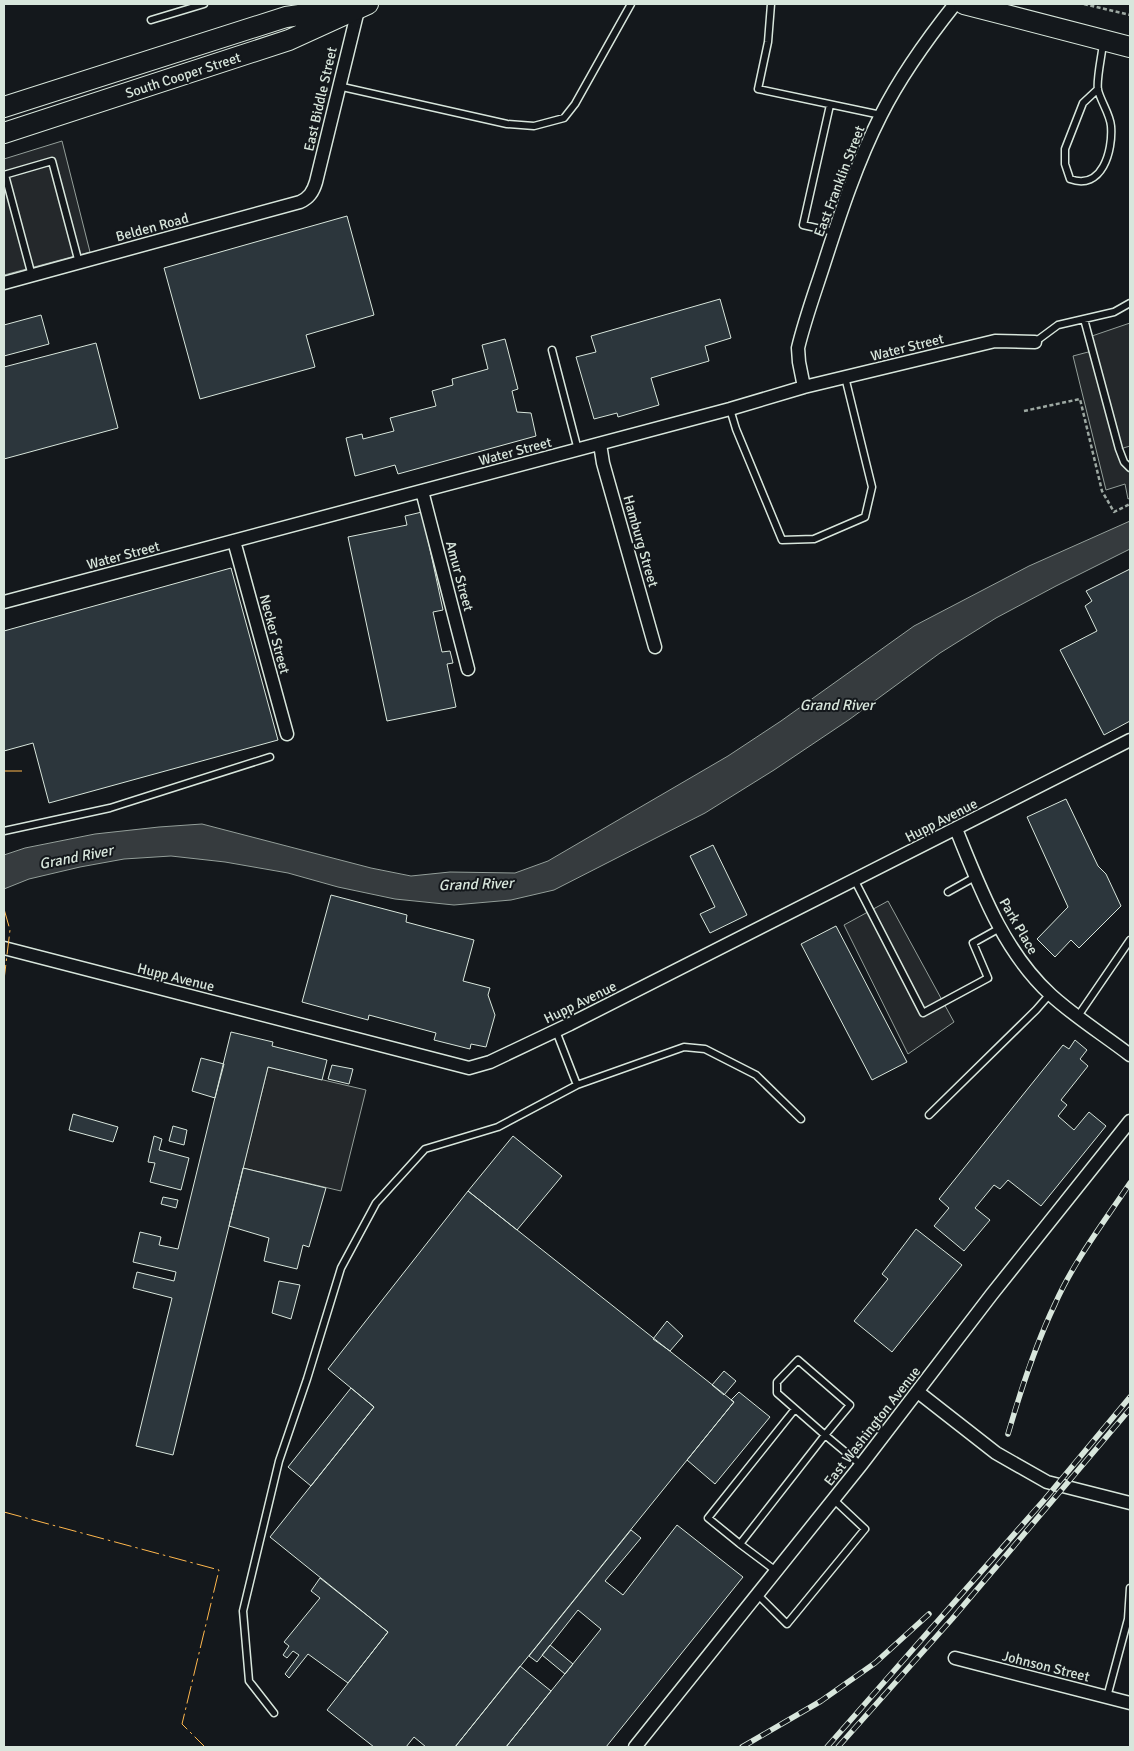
<svg xmlns="http://www.w3.org/2000/svg" width="1134" height="1751" font-family="Signika,sans-serif">
  <style>
    .parking { fill: #24282b; stroke: #939e99 }
    .water { fill: #363b3e; stroke: #939e99 }
    .building { fill: #2c363c; stroke: #d8e6dc }
    .lines { fill: none; stroke-linecap: round; stroke-linejoin: round }
    .service-casing { stroke: #d8e6dc; stroke-width: 9 }
    .minor-casing { stroke: #d8e6dc; stroke-width: 15 }
    .primary-casing { stroke: #d8e6dc; stroke-width: 22 }
    .path { stroke: #9da8a2; stroke-width: 2.5; stroke-dasharray: 4 2.5; stroke-linecap: butt }
    .service { stroke: #14181c; stroke-width: 6 }
    .minor { stroke: #14181c; stroke-width: 12 }
    .primary { stroke: #14181c; stroke-width: 20 }
    .rail-casing { stroke: #d8e6dc; stroke-width: 5.5 }
    .rail { stroke: #14181c; stroke-width: 4; stroke-dasharray: 11; stroke-linecap: butt }
    .power { stroke: #ffb74d; stroke-width: 1; stroke-dasharray: 18 4 2.5 4; stroke-linecap: butt }
    .labels { text-anchor: middle; stroke-width: 4; stroke-linejoin: round; paint-order: stroke }
    .street-label { font-size: 14px; fill: #d8e6dc; stroke: #14181c }
    .water-label { font-size: 15px; font-style: italic; fill: #d8e6dc; stroke: #14181c }
  </style>
  <rect width="100%" height="100%" fill="#14181c"/>
  <path class="parking" d="M62 141 90 252 4 275V159Z
    M1130 323V446L1120 449 1130 468V498L1128 499 1125 484 1106 490 1073 356 1092 351 1089 337Z
    M888 901 954 1022 908 1054 844 925Z
    M268 1067 366 1090 341 1191 243 1168Z"/>
  <path class="water" d="M1130 521V549L1056 586 996 618 940 653 850 719 774 770 705 813 554 890 511 900 454 905 395 899 338 887 288 873 225 862 171 856 124 859 80 867 29 879 4 889V855L25 848 95 834 159 827 202 824 371 868 411 876 450 872 515 873 548 861 728 756 781 721 914 626 1029 566Z"/>
  <path class="building" d="M347 216 374 315 306 335 315 367 200 399 164 268Z
    M720 299 731 338 705 346 709 361 651 378 659 405 618 417 617 413 594 419 576 357 596 352 591 336Z
    M41 315 49 344 4 356V325Z
    M505 339 518 389 512 391 517 412 531 413 536 436 398 474 395 465 355 476 346 438 362 434 363 439 394 431 390 418 436 406 432 391 453 385 452 379 488 369 482 345Z
    M96 343 118 428 4 459V367Z
    M422 512 443 610 433 612 442 652 450 651 453 663 447 664 456 707 387 721 348 537 407 525 405 516Z
    M231 568 278 740 49 803 33 743 4 751V631Z
    M1130 569V721L1104 735 1060 650 1097 631 1085 606 1092 601 1086 591Z
    M1066 799 1098 866 1106 874 1121 906 1079 948 1071 940 1055 957 1037 939 1068 907 1027 817Z
    M713 845 747 915 710 933 700 914 715 907 690 856Z
    M331 895 407 915 406 922 474 940 463 981 490 988 488 995 495 1015 486 1047 471 1044 470 1049 434 1040 436 1033 369 1015 368 1020 302 1002Z
    M836 926 907 1062 872 1080 801 944Z
    M231 1032 273 1042 272 1046 327 1060 322 1080 268 1067 173 1455 136 1446 172 1298 133 1288 137 1272 174 1281 176 1272 133 1262 140 1232 161 1237 159 1245 178 1249Z
    M1075 1040 1087 1050 1080 1059 1088 1066 1061 1100 1067 1105 1058 1116 1074 1130 1089 1112 1106 1126 1041 1206 1008 1180 1000 1189 994 1185 975 1208 990 1220 964 1251 934 1226 949 1208 939 1199 1063 1045 1069 1049Z
    M201 1058 224 1064 215 1098 192 1091Z
    M332 1065 353 1069 349 1084 328 1079Z
    M73 1114 118 1127 113 1142 69 1130Z
    M173 1126 187 1130 184 1145 169 1141Z
    M154 1136 162 1139 159 1150 189 1158 181 1190 150 1182 155 1163 148 1162Z
    M513 1136 562 1176 517 1230 468 1191Z
    M243 1168 326 1188 309 1247 303 1245 297 1269 264 1261 269 1238 229 1226Z
    M468 1191 734 1402 455 1747H426L414 1737 406 1747H374L327 1710 388 1632 270 1537 374 1407 328 1369Z
    M163 1197 178 1200 176 1208 161 1204Z
    M916 1229 962 1265 892 1352 854 1321 888 1279 882 1274Z
    M279 1281 300 1285 291 1319 272 1313Z
    M667 1321 683 1336 670 1351 653 1339Z
    M724 1371 736 1381 724 1395 712 1385Z
    M351 1388 374 1407 311 1486 288 1467Z
    M739 1392 770 1417 715 1484 687 1460 734 1402 731 1400Z
    M677 1525 743 1577 606 1747H506L601 1629 578 1610 537 1662 529 1656 631 1530 641 1538 605 1581 623 1595Z
    M320 1578 388 1632 348 1683 308 1654 289 1678 285 1674 299 1655 293 1651 287 1658 283 1655 289 1646 284 1642 320 1598 311 1591Z
    M550 1645 573 1664 565 1674 542 1655Z
    M520 1666 551 1691 506 1747H455Z"/>
  <g class="lines">
    <defs>
      <path id="service" d="M771 4 768 42 758 89 881 115
        M151 20 204 4
        M338 86 507 124 534 126 564 118 575 104 631 4
        M1098 89 1083 103 1065 149V164L1070 179C1102 191 1113 151 1111 126 1110 114 1101 102 1098 90 1096 80 1102 55 1103 43
        M830 105 803 225 834 232
        M4 175 52 161 79 263
        M5 175 32 276
        M1084 319 1119 449 1124 462 1130 468
        M1035 342 1058 325 1114 312 1130 303
        M552 350 578 450
        M730 409 736 429 782 540 814 539 865 517 872 487 845 377
        M4 831 110 808 270 757
        M855 881 923 1013 988 978 973 943 1000 928
        M948 892 975 877
        M1078 1016 1130 940
        M577 1085 684 1047 705 1049 756 1075 801 1119
        M929 1115 1036 1010 1050 994
        M798 1360 850 1405 825 1435 777 1393V1382Z
        M740 1544 708 1518 795 1409
        M776 1571 740 1544 825 1435 861 1465
        M757 1594 787 1624 865 1529 833 1499
        M1107 1697 1128 1619 1130 1588
        M274 1713 249 1681 243 1611 279 1461 307 1379 341 1268 376 1203 425 1149 498 1127 577 1085 556 1031"/>
      <path id="minor" d="M4 283 300 202C309 198 313 192 316 182L359 6
        M804 387 799 362 798 348C805 319 815 292 824 264 840 214 857 162 881 115 901 75 928 38 955 4
        M600 444 603 463 655 647
        M422 491 468 669
        M234 541 287 734
        M4 602 730 409 804 387 995 341 1035 342
        M956 829C980 888 1003 951 1051 995 1075 1017 1104 1035 1130 1055
        M4 948 469 1068 490 1062 570 1024 1130 740
        M918 1392 996 1453 1047 1482 1130 1503
        M955 1658 1130 1703
        M635 1747 861 1465 992 1294 1130 1121"/>
      <path id="primary" d="M964 4 1130 47
        M4 107 286 17 339 9
        M4 133 289 40 368 4"/>
    </defs>
    <use href="#service" class="service-casing"/>
    <use href="#minor" class="minor-casing"/>
    <use href="#primary" class="primary-casing"/>
    <path class="path" d="M1084 4 1130 15
      M1024 411 1080 399 1102 491 1114 512 1130 504"/>
    <use href="#service" class="service"/>
    <use href="#minor" class="minor"/>
    <use href="#primary" class="primary"/>
    <defs>
      <path id="rail" d="M1008 1434C1021 1389 1035 1346 1055 1304 1074 1261 1104 1222 1130 1183
        M742 1747 821 1701 875 1663 929 1614
        M827 1747 1045 1499 1130 1397
        M838 1747 952 1619 1130 1409"/>
    </defs>
    <use href="#rail" class="rail-casing"/>
    <use href="#rail" class="rail"/>
    <path class="power" d="M4 771H23
      M4 909 10 930 4 980
      M4 1512 219 1570 182 1724 205 1747"/>
  </g>
  <g class="labels">
    <g class="street-label">
      <text transform="translate(183 75) rotate(-18)" y="5">South Cooper Street</text>
      <text transform="translate(320 99) rotate(-77)" y="5">East Biddle Street</text>
      <text transform="translate(839 181) rotate(-69)" y="5">East Franklin Street</text>
      <text transform="translate(152 227) rotate(-15)" y="5">Belden Road</text>
      <text transform="translate(907 347) rotate(-14)" y="5">Water Street</text>
      <text transform="translate(515 451) rotate(-15)" y="5">Water Street</text>
      <text transform="translate(641 541) rotate(74)" y="5">Hamburg Street</text>
      <text transform="translate(123 555) rotate(-15)" y="5">Water Street</text>
      <text transform="translate(460 576) rotate(75)" y="5">Amur Street</text>
      <text transform="translate(275 634) rotate(75)" y="5">Necker Street</text>
      <text transform="translate(941 820) rotate(-27)" y="5">Hupp Avenue</text>
      <text transform="translate(1019 926) rotate(60)" y="5">Park Place</text>
      <text transform="translate(176 977) rotate(14)" y="5">Hupp Avenue</text>
      <text transform="translate(580 1002) rotate(-26)" y="5">Hupp Avenue</text>
      <text transform="translate(872 1426) rotate(-52)" y="5">East Washington Avenue</text>
      <text transform="translate(1046 1666) rotate(14)" y="5">Johnson Street</text>
    </g>
    <g class="water-label">
      <text x="837" y="710">Grand River</text>
      <text transform="translate(76 857) rotate(-11)" y="5">Grand River</text>
      <text transform="translate(476 884) rotate(-2)" y="5">Grand River</text>
    </g>
  </g>
  <rect width="1134" height="1751" fill="none" stroke="#d8e6dc" stroke-width="10"/>
</svg>
